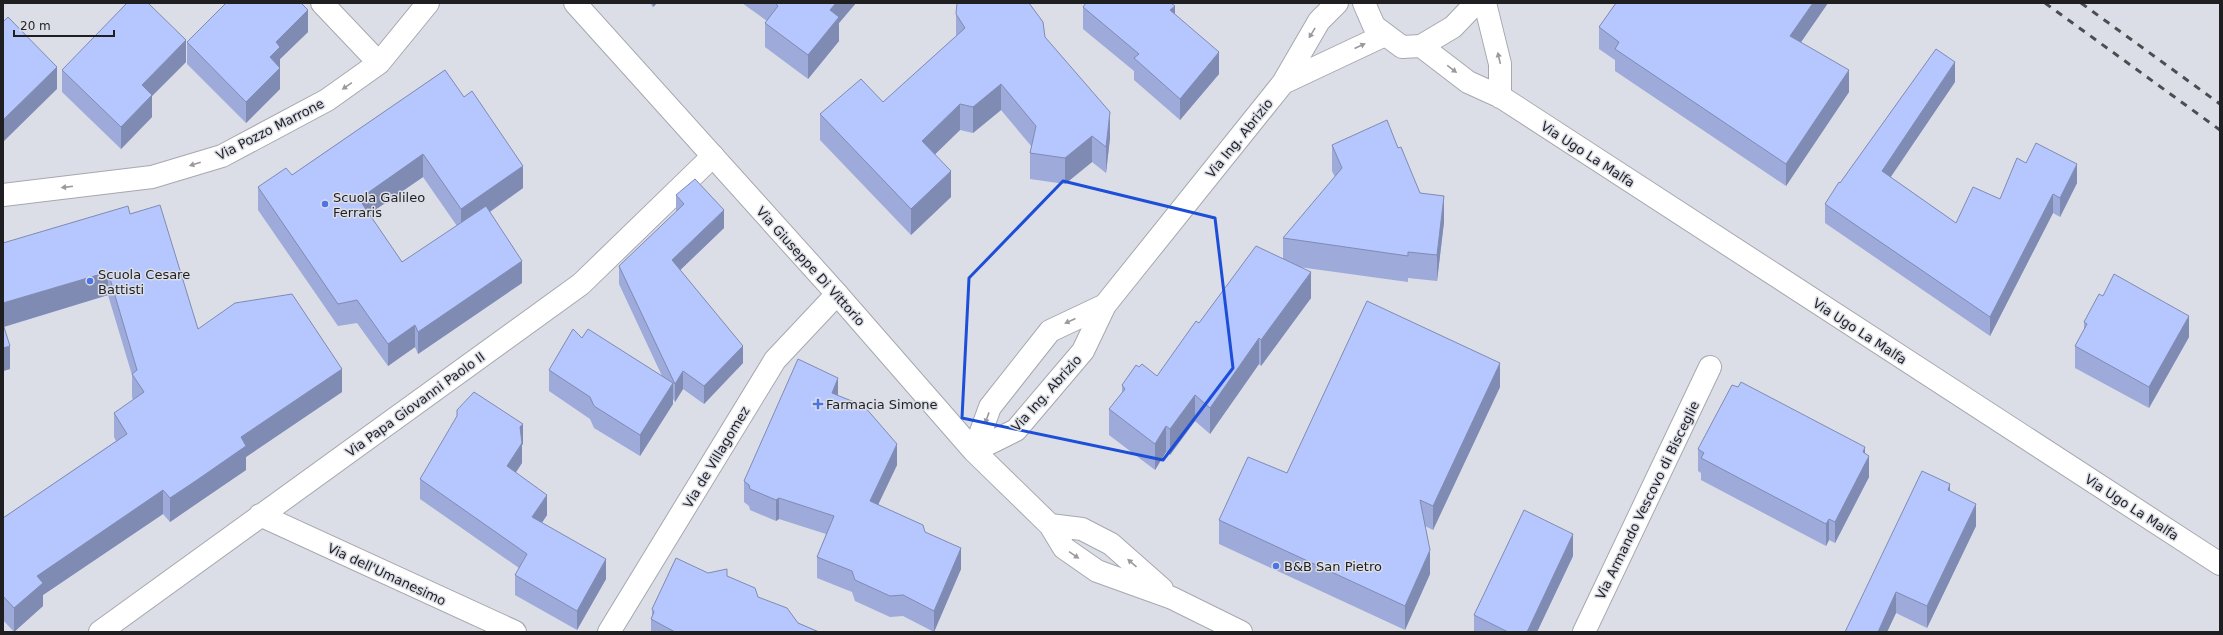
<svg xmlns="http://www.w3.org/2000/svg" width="2223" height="635" font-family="'DejaVu Sans',sans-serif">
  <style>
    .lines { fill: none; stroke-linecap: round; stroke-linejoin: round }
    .minor-casing { stroke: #a6a8b0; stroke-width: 24 }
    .tertiary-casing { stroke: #a6a8b0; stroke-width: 24 }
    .secondary-casing { stroke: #a6a8b0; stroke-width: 24 }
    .minor { stroke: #fff; stroke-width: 22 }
    .tertiary { stroke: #fff; stroke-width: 22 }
    .secondary { stroke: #fff; stroke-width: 22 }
    .rail { stroke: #4c4d51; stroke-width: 3; stroke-dasharray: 7 7; stroke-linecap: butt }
    .wall { fill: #9daada; fill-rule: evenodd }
    .shaded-wall { fill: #7f8bb2 }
    .building { fill: #b6c6fe; stroke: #7f8bb2 }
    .oneway { fill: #9a9a9c }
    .marked { fill: none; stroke: #1d4ed8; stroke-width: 3; stroke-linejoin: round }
    .poi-dot { fill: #4c74e7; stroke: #dbdee6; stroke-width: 1.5 }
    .labels { text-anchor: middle; stroke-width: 3; stroke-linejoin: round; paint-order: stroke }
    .street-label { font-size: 13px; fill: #1f1f22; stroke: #dbdee6 }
    .poi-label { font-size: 13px; fill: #1f1f22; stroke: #dbdee6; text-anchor: start }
  </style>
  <rect width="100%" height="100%" fill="#dbdee6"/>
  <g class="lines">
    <defs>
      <path id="minor" d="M322 3 379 63
        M3 195 152 177 222 156 327 100 379 63 428 3
        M260 515 515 632
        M100 632 581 284 713 156
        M609 632 775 360 837 294
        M1584 632 1710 367"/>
      <path id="tertiary" d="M575 3 837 294 974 451 1050 525 1064 548 1097 571 1172 598 1241 632
        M1337 3 1319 21 1283 83 1385 35
        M974 451 1016 430 1083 351 1105 305 1283 83
        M974 451 990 407 1050 331 1105 305
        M1050 525 1082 529 1111 544 1162 589"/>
      <path id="secondary" d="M1364 3 1374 26 1402 47 1421 46 1453 27 1476 3
        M1485 3 1500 64V97
        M1421 46 1468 82 1501 97 2220 564"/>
    </defs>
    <use href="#minor" class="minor-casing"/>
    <use href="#tertiary" class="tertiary-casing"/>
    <use href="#secondary" class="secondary-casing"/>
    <use href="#minor" class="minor"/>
    <use href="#tertiary" class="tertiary"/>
    <use href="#secondary" class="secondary"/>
    <path class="rail" d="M2045 3 2220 130
      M2081 3 2220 104"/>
  </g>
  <path class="wall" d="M650 3H657L653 7Z
    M742 3H856L839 23V41L808 79 765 47V23L767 21Z
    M1616 3H1828L1801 42 1849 92 1786 186 1615 71V60L1599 49V27Z
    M1083 7 1175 14 1219 74 1180 120 1134 80V71L1083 29Z
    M956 14 1045 37 1110 138 1106 173 1092 162 1065 184 1030 179V153L1032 147 1001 110 973 133 960 130 935 154 951 197 911 235 820 140V114L883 102 956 36Z
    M308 32 280 59V89L246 123 187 64V42Z
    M186 62 152 96V117L121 149 62 92V70Z
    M445 70 523 188 490 212 522 283 418 354 415 347 388 366 357 323 338 326 258 210V187L292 175ZM423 177 457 226 402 262 369 214Z
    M1955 82 1890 177 1956 223 2000 199 2026 163 2077 183 2060 217 2053 213 1990 336 1825 223V204L1840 183Z
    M1332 145 1398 148 1420 193 1444 222 1437 281 1408 278V282L1299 267 1311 298 1261 366 1259 364 1210 434 1195 421 1170 455 1166 452 1155 470 1109 435V409L1122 393V385L1139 367 1157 376 1199 323 1283 259V238L1335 177 1332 171Z
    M676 195 724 228 680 270 743 363 704 404 683 389 675 402 673 399V404L640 456 594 428 590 419 549 391V370L582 338 662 376 619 284V266L676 212Z
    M130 214 198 329 342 392 246 457V470L197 503 170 522 163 514 43 595V606L14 632 3 620V518L116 441 114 437V413L133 400 132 397V375L108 295 4 327 10 369 3 371V243Z
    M2103 296 2189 337 2149 408 2075 368V346L2084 331V322Z
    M1500 387 1433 530 1425 526 1430 574 1405 630 1219 544V520L1287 473Z
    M838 396 897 465 878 504 925 532 961 569 934 632 903 616 890 617 855 601 852 592 817 578V557L826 534 779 519 776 521 750 510 749 506 744 502V481Z
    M523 444 522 445V463L515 473 547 515 542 523 606 579 577 630 515 595V575L519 568 420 499V479Z
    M1698 449 1865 453 1869 477 1835 543 1829 540 1826 546 1701 480V473L1698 471Z
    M1950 492 1976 526 1927 628 1896 613 1887 632H1845Z
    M1573 556 1537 632H1474V615Z
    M708 573 727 576 798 623 819 632H651V619L652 617V609Z"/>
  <path class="shaded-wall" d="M653 3H657L653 7Z
    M836 3H856L839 23V41L808 79V55L830 10Z
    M1813 3H1828L1790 58V36Z
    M1175 6V28L1170 10Z
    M308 10V32L280 59V89L246 123V102L270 57 276 42Z
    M186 40V62L152 96V117L121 149V127L142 85Z
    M1219 52V74L1180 120V99Z
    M1955 62V82L1882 190V171Z
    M57 67V89L3 142V120Z
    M1849 70V92L1786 186V164Z
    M1001 84V110L973 133V107Z
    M960 104V130L922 167V141Z
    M1110 112V138L1106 173V147Z
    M1092 136V162L1065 184V158Z
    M423 154V177L359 221V199Z
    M2077 164V183L2060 217V198Z
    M523 166V188L461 232V209Z
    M951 171V197L911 235V209Z
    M2053 194V213L1990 336V317Z
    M1444 196V222L1437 281V255Z
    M724 210V228L672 278V260Z
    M522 261V283L418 354V332Z
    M108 272V295L3 327V303Z
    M1311 272V298L1261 366V340Z
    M2189 316V337L2149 408V387Z
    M415 325V347L388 366V344Z
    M1259 338V364L1210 434V408Z
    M10 346V369L3 371V348Z
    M743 346V363L704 404V386Z
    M1500 363V387L1433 530V506Z
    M342 369V392L246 457V470L170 522V498L241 437Z
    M683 371V389L675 402V384Z
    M838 378V399L832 393Z
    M673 383V404L640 456V435Z
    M1195 395V421L1170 455V429Z
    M523 424V444L522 445V463L507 486V466L520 427Z
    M1166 426V452L1155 470V444Z
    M897 444V465L870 522V501Z
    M1865 447V464L1869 456V477L1835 543V522Z
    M1950 484V506L1948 490Z
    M163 490V514L43 595V606L14 632V608L37 576Z
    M547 495V515L532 537V517Z
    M779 498V519L776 521V500Z
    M1976 504V526L1927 628V606Z
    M1829 519V540L1826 546V524Z
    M1573 534V556L1537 632H1527Z
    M961 548V569L934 632V611Z
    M1430 550V574L1405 630V606Z
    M606 559V579L577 630V611Z
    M1896 592V613L1887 632H1878Z"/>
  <path class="building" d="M127 3H148L186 40 142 85 152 95 121 127 62 70Z
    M226 3H301L308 10 276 42 280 47 270 57 280 68 246 102 187 42Z
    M775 3H836L830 10 839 17 808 55 765 23 778 6Z
    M957 3H1029L1043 22 1045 37 1110 112 1106 147 1092 136 1065 158 1030 153 1036 126 1001 84 973 107 960 104 922 141 951 171 911 209 820 114 861 79 883 102 965 28 956 14Z
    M1086 3H1171L1175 6 1170 10 1219 52 1180 99 1134 58 1139 54 1083 7Z
    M1616 3H1813L1790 36 1849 70 1786 164 1615 49 1619 42 1599 27Z
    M8 17 57 67 3 120V22Z
    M1936 49 1955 62 1882 171 1956 223 1973 187 2000 199 2017 158 2026 163 2036 143 2077 164 2060 198 2053 194 1990 317 1825 204 1839 182 1840 183Z
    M445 70 464 97 472 91 523 166 461 209 423 154 359 199 402 262 486 206 522 261 418 332 415 325 388 344 357 300 338 304 258 187 286 168 292 175Z
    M1387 120 1398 148 1401 147 1420 193 1444 196 1437 255 1408 252V256L1283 238 1342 168 1332 145Z
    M695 179 724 210 672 260 743 346 704 386 683 371 675 384 619 266 684 204 676 195Z
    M160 205 198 329 235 303 292 294 342 369 241 437 246 446 197 480 170 498 163 490 37 576 43 583 14 608 3 596V518L127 434 114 413 144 392 132 374 137 370 108 272 3 303V243L128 206 130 214Z
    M1256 246 1311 272 1261 340 1259 338 1210 408 1195 395 1170 429 1166 426 1155 444 1109 409 1125 389 1122 385 1136 365 1139 367 1142 364 1157 376 1196 321 1199 323Z
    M2114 274 2189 316 2149 387 2075 346 2087 324 2084 322 2099 294 2103 296Z
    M1367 301 1500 363 1433 506 1420 500 1430 550 1405 606 1219 520 1248 457 1287 473Z
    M3 324 10 346 3 348Z
    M573 329 582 338 588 329 673 383 640 435 594 406 590 397 549 370Z
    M798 359 838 378 832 393 864 406 897 444 870 501 923 525 925 532 961 548 934 611 903 595 890 596 855 580 852 571 817 557 834 516 779 498 776 500 750 489 749 485 744 481Z
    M1741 382 1865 447 1863 452 1869 456 1835 522 1829 519 1826 524 1701 458 1704 453 1698 449 1732 385 1738 387Z
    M474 392 523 424 520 427 522 443 507 466 547 495 532 517 606 559 577 611 515 575 527 554 420 479 457 416V410Z
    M1922 471 1950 484 1948 490 1976 504 1927 606 1896 592 1878 632H1845Z
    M1524 510 1573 534 1527 632H1508L1474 615Z
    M676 558 708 573 727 569V576L755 588 758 597 787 608 798 623 819 632H675L651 619 654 612 652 609Z"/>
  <defs><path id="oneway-solid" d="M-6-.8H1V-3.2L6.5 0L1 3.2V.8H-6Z"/></defs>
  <g class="oneway">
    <use href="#oneway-solid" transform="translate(1312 33) rotate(121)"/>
    <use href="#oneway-solid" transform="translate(1360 46) rotate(-25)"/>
    <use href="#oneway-solid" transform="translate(1499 58) rotate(-103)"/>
    <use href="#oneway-solid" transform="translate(1452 69) rotate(37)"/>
    <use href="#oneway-solid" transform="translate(347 86) rotate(145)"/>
    <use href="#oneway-solid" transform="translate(195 164) rotate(163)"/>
    <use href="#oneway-solid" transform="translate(67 187) rotate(173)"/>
    <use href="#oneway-solid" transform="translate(1070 321) rotate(155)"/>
    <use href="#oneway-solid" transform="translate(987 418) rotate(110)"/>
    <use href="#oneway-solid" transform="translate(1074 555) rotate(34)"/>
    <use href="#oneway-solid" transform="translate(1132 563) rotate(-139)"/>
  </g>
  <path class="marked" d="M1063 181 1215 218 1233 368 1163 460 962 418 969 278Z"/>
  <g class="poi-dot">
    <circle cx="325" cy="204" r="4"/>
    <circle cx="90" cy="281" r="4"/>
    <path d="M816 398h4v4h4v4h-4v4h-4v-4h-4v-4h4z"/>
    <circle cx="1276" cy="566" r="4"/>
  </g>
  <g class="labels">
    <g class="street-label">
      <text transform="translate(270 129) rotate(-27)" y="5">Via Pozzo Marrone</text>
      <text transform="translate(1239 138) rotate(-51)" y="5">Via Ing. Abrizio</text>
      <text transform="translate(1588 154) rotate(33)" y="5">Via Ugo La Malfa</text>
      <text transform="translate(811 266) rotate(48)" y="5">Via Giuseppe Di Vittorio</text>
      <text transform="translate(1860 331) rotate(33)" y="5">Via Ugo La Malfa</text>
      <text transform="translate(1046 393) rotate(-48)" y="5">Via Ing. Abrizio</text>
      <text transform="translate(415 404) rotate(-36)" y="5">Via Papa Giovanni Paolo II</text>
      <text transform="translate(716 457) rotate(-59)" y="5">Via de Villagomez</text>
      <text transform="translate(1647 500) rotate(-64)" y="5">Via Armando Vescovo di Bisceglie</text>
      <text transform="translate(2132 507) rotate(33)" y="5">Via Ugo La Malfa</text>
      <text transform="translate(387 574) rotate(25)" y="5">Via dell'Umanesimo</text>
    </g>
    <g class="poi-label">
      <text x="333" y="202">Scuola Galileo<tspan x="333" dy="15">Ferraris</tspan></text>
      <text x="98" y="279">Scuola Cesare<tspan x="98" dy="15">Battisti</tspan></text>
      <text x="826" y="409">Farmacia Simone</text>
      <text x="1284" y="571">B&amp;B San Pietro</text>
    </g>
  </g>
  <rect width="2223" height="635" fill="none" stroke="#1f1f22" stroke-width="8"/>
  <path d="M14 30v6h100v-6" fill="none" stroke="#1f1f22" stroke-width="2"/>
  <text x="20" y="30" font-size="12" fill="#1f1f22" stroke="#dbdee6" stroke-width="3" paint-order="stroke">20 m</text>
</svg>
